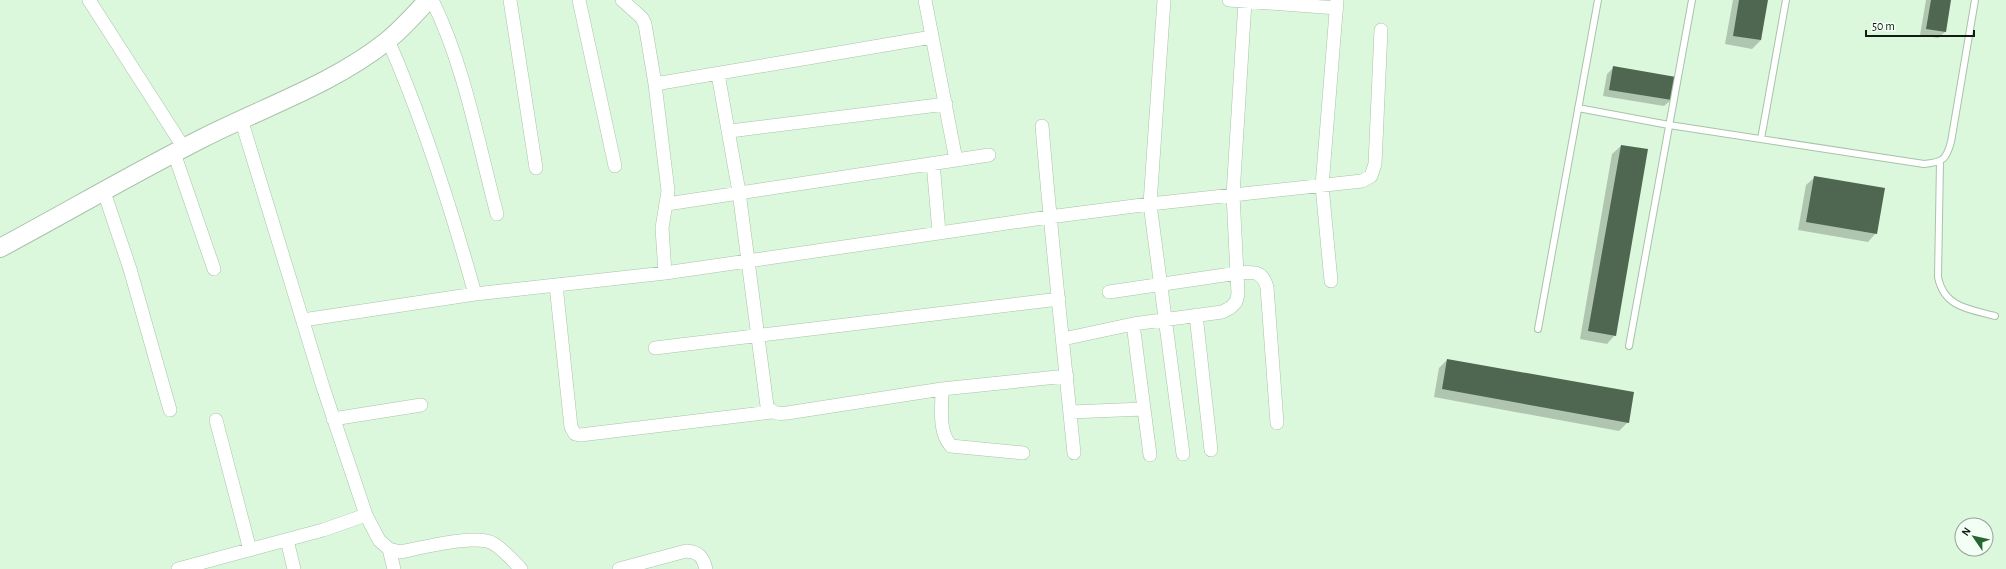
<svg xmlns="http://www.w3.org/2000/svg" width="2006" height="569" font-family="'Alegreya Sans',sans-serif">
  <style>
    .shadow { fill: #0003 }
    .building { fill: #4f6750 }
    .lines { fill: none; stroke-linecap: round; stroke-linejoin: round }
    .lane-casing { stroke: #a9c3aa; stroke-width: 8 }
    .street-casing { stroke: #a9c3aa; stroke-width: 14 }
    .secondary-casing { stroke: #a9c3aa; stroke-width: 20 }
    .lane { stroke: #fff; stroke-width: 6 }
    .street { stroke: #fff; stroke-width: 13 }
    .secondary { stroke: #fff; stroke-width: 18 }
  </style>
  <rect width="100%" height="100%" fill="#dbf7dc"/>
  <path class="shadow" d="M1733 0H1767L1761 40 1752 49 1725 44Z
    M1926 0H1950L1945 32 1938 38 1920 35Z
    M1614 67 1675 78 1671 100 1664 106 1603 96 1607 74Z
    M1621 146 1615 335 1607 344 1580 339 1612 154Z
    M1815 177 1876 233 1868 242 1798 230 1806 185Z
    M1447 360 1628 422 1619 431 1434 397 1439 368Z"/>
  <path class="building" d="M1739 0H1768L1761 40 1733 36Z
    M1931 0H1951L1946 32 1926 29Z
    M1613 66 1676 77 1672 100 1609 90Z
    M1621 145 1648 149 1616 336 1588 331Z
    M1814 176 1885 188 1877 234 1806 222Z
    M1447 359 1634 392 1629 423 1442 389Z"/>
  <g class="lines">
    <defs>
      <path id="lane" d="M1578 108 1669 125 1924 164C1943 162 1946 160 1951 142L1975 0
        M1761 139 1786 0
        M1940 162 1938 277C1944 308 1970 309 1995 316
        M1538 329 1598 0
        M1629 346 1692 0"/>
      <path id="street" d="M89 0 184 148
        M432 0C465 67 478 143 497 214
        M510 0 536 168
        M579 0 615 166
        M622 0 642 18 645 24 655 84 668 191 662 228 665 273
        M925 0 956 160
        M1164 0 1150 204 1183 454
        M1229 0 1337 8
        M388 40C424 122 451 208 475 294
        M718 74 739 192 767 406C773 414 778 414 787 413L942 389 1067 376
        M655 84 932 37
        M241 119 323 387 366 515 379 540 389 549 400 552C421 548 478 533 494 544 504 550 513 561 521 569
        M1042 126C1051 235 1063 344 1074 453
        M730 131 946 104
        M174 153 214 269
        M933 163 939 232
        M104 192 130 269 170 410
        M667 204 989 155
        M1331 281 1322 186 1337 0
        M556 285 571 427 575 434 580 435 771 412
        M1109 292 1238 273C1253 272 1262 270 1267 287L1277 423
        M1196 315 1211 450
        M303 320 475 294 665 273 1049 217 1150 204 1362 181 1371 176 1375 164 1381 30
        M1133 324 1150 455
        M1063 339 1133 324 1222 312 1230 308 1236 302 1238 294 1233 195 1245 1
        M655 348 1059 299
        M942 389C942 408 938 432 951 446L1023 453
        M1070 412 1144 409
        M333 419 421 405
        M216 420 250 550
        M287 540 294 569
        M389 549 394 569
        M178 569 323 530 366 515
        M619 569 686 551C699 552 703 557 706 569"/>
      <path id="secondary" d="M0 248C67 212 134 173 203 138 264 107 333 84 387 41 402 29 415 14 428 0"/>
    </defs>
    <use href="#lane" class="lane-casing"/>
    <use href="#street" class="street-casing"/>
    <use href="#secondary" class="secondary-casing"/>
    <use href="#lane" class="lane"/>
    <use href="#street" class="street"/>
    <use href="#secondary" class="secondary"/>
  </g>
  <g transform="translate(1974 537) rotate(304)"><circle r="19" fill="#f3fff4" stroke="#99a49a"/>
  <path d="M0-3L7 15L0 10L-7 15Z" fill="#266730"/>
  <text y="-6" font-size="11" font-weight="bold" text-anchor="middle" fill="#121c13">N</text>
  </g>
  <path d="M1866 30v6h108v-6" fill="none" stroke="#121c13" stroke-width="2"/>
  <text x="1872" y="30" font-size="12" fill="#121c13" stroke="#f3fff4" stroke-width="3" paint-order="stroke">50 m</text>
</svg>
